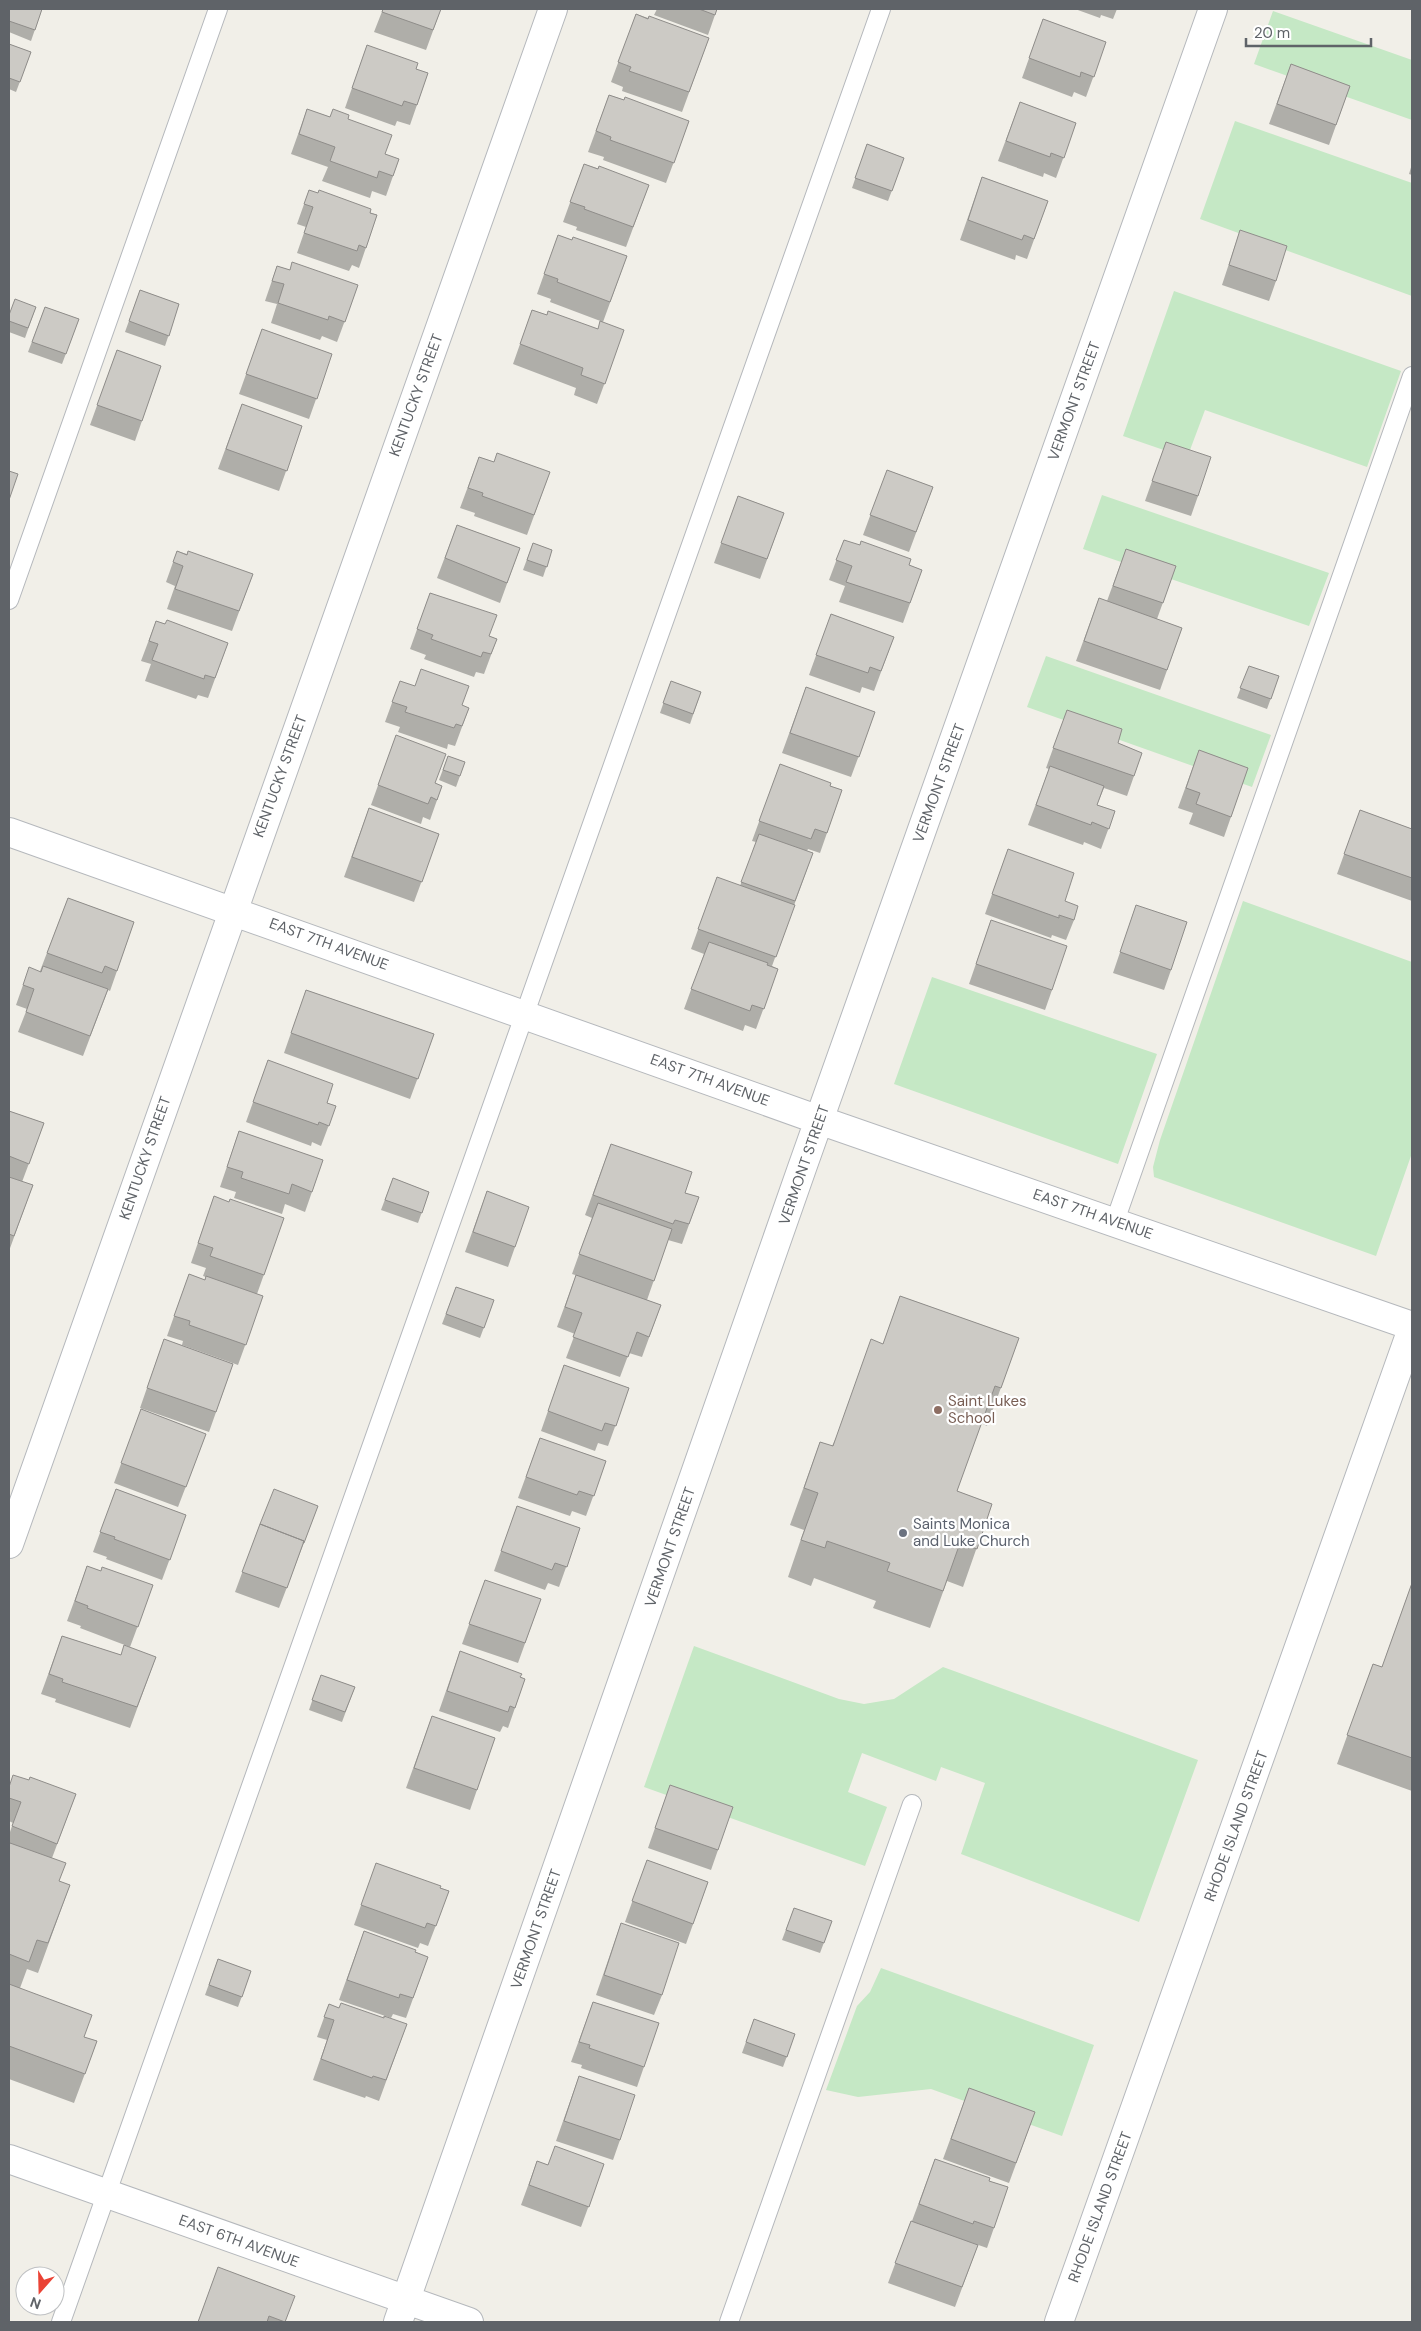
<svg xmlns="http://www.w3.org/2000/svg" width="1421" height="2331" font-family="'DM Sans',sans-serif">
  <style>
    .green { fill: #c5e8c5 }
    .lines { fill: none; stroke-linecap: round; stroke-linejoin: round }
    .lane-casing { stroke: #b5b8bc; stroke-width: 20 }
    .street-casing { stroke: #b5b8bc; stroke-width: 30 }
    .lane { stroke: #fff; stroke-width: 18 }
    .street { stroke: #fff; stroke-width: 28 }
    .wall { fill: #afaea9 }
    .building { fill: #cccac5; stroke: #8f8d8a }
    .education-dot { fill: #8d6e63; stroke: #fff; stroke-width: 2 }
    .worship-dot { fill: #6b7280; stroke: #fff; stroke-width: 2 }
    .labels { text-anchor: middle; stroke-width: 4.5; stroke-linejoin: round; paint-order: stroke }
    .street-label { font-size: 15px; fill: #5f6368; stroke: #fff }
    .education-label { font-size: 15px; fill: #785e54; stroke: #fff; text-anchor: start }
    .worship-label { font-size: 15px; fill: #5b616d; stroke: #fff; text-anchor: start }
  </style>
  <rect width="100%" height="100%" fill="#f1efe8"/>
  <path class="green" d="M1273 11 1412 60V120L1254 64Z
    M1235 121 1412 183V296L1200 219Z
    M1174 291 1401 371 1367 467 1205 410 1187 458 1123 436Z
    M1102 495 1329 573 1309 626 1083 549Z
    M1046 656 1271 735 1252 787 1027 707Z
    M1243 901 1412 962V1153L1376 1256 1154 1177 1153 1167 1160 1140Z
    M932 977 1157 1054 1118 1164 894 1084Z
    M694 1646 839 1699 864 1704 894 1699 943 1667 1198 1760 1139 1922 961 1854 985 1783 941 1767 936 1781 862 1753 848 1792 887 1807 865 1866 644 1787Z
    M881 1968 1094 2045 1062 2136 931 2089 858 2097 826 2090 857 2006 870 1992Z"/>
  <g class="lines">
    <defs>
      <path id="lane" d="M9 600 218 9
        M1115 1221 1412 376
        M61 2322 881 9
        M729 2322 912 1804"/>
      <path id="street" d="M9 832 819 1120 1412 1326
        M9 1544 553 9
        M9 2159 469 2322
        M398 2322 802 1168 1213 9
        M1059 2322 1412 1329"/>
    </defs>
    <use href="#lane" class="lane-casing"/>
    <use href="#street" class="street-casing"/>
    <use href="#lane" class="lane"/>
    <use href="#street" class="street"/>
  </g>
  <path class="wall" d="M9 9H42L31 41 9 32Z
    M383 9H441L426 50 374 32Z
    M657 9H717L708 35 654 15Z
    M1075 9H1117L1113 19 1101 15 1100 18Z
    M636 14 709 38 682 112 622 91 623 87 611 82Z
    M1043 19 1106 42 1086 97 1074 92 1072 97 1022 78Z
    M9 44 31 52 16 92 9 89Z
    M367 45 416 69 428 73 410 125 397 121 395 126 345 108Z
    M1291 64 1350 86 1329 145 1269 124Z
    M609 95 689 121 666 183 603 160 604 157 588 152Z
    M1020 102 1076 123 1056 178 1044 173 1043 177 998 161Z
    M307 109 330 117 348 119 385 154 399 159 386 196 372 191 370 198 322 181 328 167 291 154Z
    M867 144 904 158 888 201 852 188Z
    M584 164 649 185 626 247 576 230 577 227 563 222Z
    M1412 164V175L1409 174Z
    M982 177 1048 201 1027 259 1016 255 1015 260 960 240Z
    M309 190 377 215 359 268 352 265 349 271 297 253 306 227 297 224Z
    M1240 230 1276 281 1269 301 1222 285Z
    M558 235 572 240 627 256 603 322 550 302 551 299 537 294Z
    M277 266 290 270 358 285 337 342 322 336 320 340 271 323 277 304 265 301Z
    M140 290 179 304 165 346 125 332Z
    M36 307 25 338 9 332V315Z
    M45 307 79 319 62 364 28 352Z
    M532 310 547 315 598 329 624 330 597 404 574 395 576 388 513 364Z
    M262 329 332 354 309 419 239 394Z
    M117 350 161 366 135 441 90 425Z
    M242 404 302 426 279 491 218 469Z
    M1166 442 1198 496 1191 516 1145 501Z
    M479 457 494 462 550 472 527 535 474 516 475 513 460 508Z
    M887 470 933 487 909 552 863 535Z
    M738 496 784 513 760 579 714 563Z
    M457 525 520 548 500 603 437 578Z
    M844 540 922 570 903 623 839 602 845 586 829 580Z
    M533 543 552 550 543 577 523 570Z
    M1126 549 1176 566 1157 619 1182 628 1160 690 1076 661 1099 598 1107 601Z
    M177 551 253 574 232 631 167 609 175 586 166 582Z
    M430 593 489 636 497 639 484 674 476 672 474 677 424 659 426 655 410 649Z
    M831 614 894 637 874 691 862 687 860 693 809 675Z
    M156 621 228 643 208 698 198 695 196 699 145 681 151 664 141 661Z
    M1249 666 1279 676 1267 709 1237 698Z
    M400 681 469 708 455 746 448 744 447 749 398 732 400 727 385 722Z
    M671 681 701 692 690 724 660 713Z
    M806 687 875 712 851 777 782 753Z
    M1067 710 1118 743 1142 753 1127 796 1104 788 1097 805 1115 811 1101 849 1084 842 1083 845 1028 825 1049 769 1046 768Z
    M396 735 435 783 442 786 430 820 423 817 421 824 371 805Z
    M1199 750 1248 768 1224 837 1189 824 1193 813 1178 808Z
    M448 756 465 762 456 787 439 780Z
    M780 764 830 786 842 790 820 853 808 849 807 851 813 853 772 966 778 969 756 1029 745 1025 743 1031 684 1009 704 954 691 949 717 877 740 886 756 842 752 841Z
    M369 808 439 834 414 902 344 877Z
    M1360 810 1412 829V901L1337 874Z
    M1008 849 1065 901 1074 920 1066 940 1052 935 1051 938 985 914Z
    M68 898 134 922 110 991 108 990 83 1056 18 1032 27 1009 16 1005 23 985 40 971Z
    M1136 905 1171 970 1164 990 1113 973Z
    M991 920 1052 990 1045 1010 969 984Z
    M306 990 434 1034 410 1099 284 1053Z
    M268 1060 327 1103 336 1106 321 1146 312 1142 311 1146 246 1122Z
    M9 1111 44 1123 22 1182 33 1185 9 1251Z
    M239 1131 323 1160 305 1212 285 1204 282 1214 234 1198 236 1192 220 1187Z
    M611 1144 685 1193 699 1197 682 1244 668 1240 647 1300 661 1305 642 1357 629 1353 620 1377 566 1358 575 1334 557 1327 576 1275 585 1278 572 1274 592 1218 585 1215Z
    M393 1178 429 1192 418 1223 381 1210Z
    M487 1191 515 1247 508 1267 465 1252Z
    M214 1196 229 1202 284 1218 257 1294 263 1296 238 1365 182 1345 183 1341 167 1336 189 1274 205 1280 206 1277 203 1276 206 1268 191 1263Z
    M456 1287 494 1300 480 1338 442 1324Z
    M900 1296 1019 1338 987 1426 981 1423 957 1491 992 1504 963 1587 947 1581 930 1628 873 1608 876 1601 814 1578 811 1586 788 1577 804 1530 790 1525 820 1442 832 1446 883 1344Z
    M164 1339 233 1364 209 1432 140 1408Z
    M564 1365 629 1388 608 1446 598 1443 595 1451 541 1431Z
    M141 1409 206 1434 178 1507 114 1483Z
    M540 1438 606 1461 586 1516 572 1511 570 1516 518 1498Z
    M116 1489 186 1515 162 1580 106 1559 107 1557 93 1552Z
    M318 1506 279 1608 235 1592 260 1524Z
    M517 1506 580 1528 559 1587 548 1583 545 1590 494 1571Z
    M87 1566 101 1571 153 1585 130 1647 80 1628 81 1626 67 1621Z
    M485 1580 541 1599 518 1663 462 1644Z
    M1412 1583V1791L1337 1764 1373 1664 1382 1667Z
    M62 1636 121 1655 156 1657 130 1728 55 1702 56 1699 41 1694Z
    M460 1651 525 1679 508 1728 503 1726 500 1732 439 1711Z
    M321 1675 355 1687 342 1722 309 1710Z
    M432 1716 495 1738 470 1810 406 1788Z
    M29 1780 76 1794 52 1858 59 1881 70 1885 38 1973 27 1969 20 1988 84 2037 97 2041 74 2103 9 2079V1835L13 1823 9 1821V1787Z
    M670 1785 718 1850 711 1870 648 1848Z
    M647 1860 708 1882 686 1944 625 1922Z
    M376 1863 449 1891 428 1946 420 1943 418 1948 354 1925Z
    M794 1908 832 1921 820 1953 782 1940Z
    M621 1923 662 1995 654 2015 596 1995Z
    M364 1931 428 1957 406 2018 393 2014 391 2018 339 2000Z
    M218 1959 251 1971 238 2007 205 1995Z
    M593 2002 659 2023 637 2087 581 2068 582 2065 571 2062Z
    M329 2004 339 2008 407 2024 379 2101 366 2096 365 2098 313 2080 327 2040 317 2037Z
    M754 2019 795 2034 783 2067 742 2053Z
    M579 2076 620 2140 613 2160 556 2141Z
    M969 2088 1035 2112 1009 2183 943 2159Z
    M935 2159 989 2181 1008 2187 987 2248 967 2241 978 2245 955 2307 888 2283 911 2221H912Z
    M537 2161 548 2165 604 2164 581 2227 521 2205Z
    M218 2267 286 2322H198Z"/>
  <path class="building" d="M9 9H42L35 30 9 21Z
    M383 9H441L433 30 382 12Z
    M699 9H717L715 15Z
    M636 14 648 19 649 16 709 38 689 92 629 71 631 67 618 62Z
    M1043 19 1106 42 1094 77 1081 72 1080 77 1029 58Z
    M9 44 31 52 20 82 9 78Z
    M367 45 418 63 416 69 428 73 417 105 404 101 402 106 352 88Z
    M1291 64 1350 86 1336 125 1277 104Z
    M609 95 624 100 625 97 689 121 674 163 610 140 611 137 596 131Z
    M1020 102 1076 123 1064 158 1051 153 1050 157 1006 141Z
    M307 109 330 117 333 109 349 115 348 119 392 135 385 154 399 159 393 176 379 171 377 178 330 161 335 147 299 134Z
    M867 144 904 158 892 191 855 178Z
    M584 164 598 169 599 166 649 185 633 227 584 209 585 207 570 202Z
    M982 177 1048 201 1034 239 1024 235 1022 240 968 220Z
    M309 190 318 193 319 190 371 209 370 213 377 215 366 248 359 245 357 251 304 233 313 207 304 204Z
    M1240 230 1287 246 1276 281 1229 265Z
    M558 235 572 240 573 237 627 256 610 302 557 282 558 279 544 274Z
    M292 262 358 285 345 322 329 316 328 320 278 303 284 284 272 281 277 266 290 270Z
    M140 290 179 304 169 336 129 321Z
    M15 299 36 307 28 328 9 321V315Z
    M45 307 79 319 66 354 32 342Z
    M532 310 547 315 548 311 598 329 600 321 624 330 605 384 581 375 583 368 520 344Z
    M262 329 332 354 317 399 246 374Z
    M117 350 161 366 142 421 97 405Z
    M242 404 302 426 287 471 226 449Z
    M1166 442 1211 457 1198 496 1152 481Z
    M497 453 550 472 534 515 482 496 483 493 468 488 479 457 494 462Z
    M887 470 933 487 916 532 870 515Z
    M9 471 18 474 9 500Z
    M738 496 784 513 767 559 721 543Z
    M457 525 520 548 507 583 445 558Z
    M844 540 860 545 861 541 911 559 909 565 922 570 910 603 846 582 852 566 836 560Z
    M533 543 552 550 547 567 527 560Z
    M1126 549 1176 566 1163 603 1113 586Z
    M177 551 187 555 188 551 253 574 239 611 175 589 183 566 173 562Z
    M430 593 497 615 489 636 497 639 491 654 483 652 481 657 431 639 433 635 417 629Z
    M1099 598 1182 628 1167 670 1084 641Z
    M831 614 894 637 881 671 870 667 868 673 816 655Z
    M167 620 228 643 215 678 205 675 204 679 152 660 158 644 149 641 156 621 165 624Z
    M1249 666 1279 676 1271 699 1240 688Z
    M421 669 469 686 462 705 469 708 462 726 456 724 454 728 405 712 407 707 392 702 400 681 415 686Z
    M671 681 701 692 693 714 663 703Z
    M806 687 875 712 859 757 790 733Z
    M1067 710 1122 729 1118 743 1142 753 1134 776 1053 748Z
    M396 735 446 754 435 783 442 786 437 800 431 797 428 804 378 785Z
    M1199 750 1248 768 1231 817 1196 804 1200 793 1186 788Z
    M448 756 465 762 460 776 443 770Z
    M780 764 831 783 830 786 842 790 827 833 815 829 811 839 759 821Z
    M1050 766 1104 786 1097 805 1115 811 1109 829 1092 822 1091 825 1036 805Z
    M369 808 439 834 422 882 352 857Z
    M1360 810 1412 829V878L1344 854Z
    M759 834 813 853 795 901 741 882Z
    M1008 849 1074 873 1065 901 1078 906 1074 920 1059 915V918L992 894Z
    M717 877 795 905 776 957 698 929Z
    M68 898 134 922 117 971 105 966 102 973 47 953Z
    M1136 905 1187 922 1171 970 1120 952Z
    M991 920 1067 946 1052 990 976 964Z
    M709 942 768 963 767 965 778 969 764 1009 752 1005 750 1011 691 989Z
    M43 966 108 989 90 1036 26 1012 34 989 23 985 29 967 41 972Z
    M306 990 434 1034 418 1079 291 1033Z
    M268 1060 333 1084 327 1103 336 1106 329 1126 319 1122 318 1125 253 1102Z
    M9 1111 44 1123 29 1164 9 1156Z
    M239 1131 323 1160 312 1192 292 1184 289 1194 241 1178 243 1172 227 1167Z
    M611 1144 692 1172 685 1193 699 1197 689 1224 675 1220 673 1224 593 1195Z
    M9 1177 33 1185 14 1236 9 1234Z
    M393 1178 429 1192 422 1213 385 1200Z
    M487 1191 529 1207 515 1247 473 1232Z
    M214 1196 229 1202 230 1199 284 1218 264 1275 210 1256 213 1248 198 1243Z
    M598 1203 672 1229 654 1281 579 1254Z
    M189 1274 205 1280 206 1276 263 1296 246 1345 189 1325 190 1321 174 1316Z
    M576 1275 661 1305 649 1337 637 1332 628 1357 573 1337 582 1313 565 1307Z
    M456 1287 494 1300 484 1328 446 1314Z
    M900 1296 1019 1338 1001 1388 995 1386 957 1491 992 1504 977 1549 960 1543 943 1591 887 1571 890 1563 827 1541 825 1548 801 1540 818 1493 804 1488 820 1442 833 1446 871 1339 883 1344Z
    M164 1339 233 1364 216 1412 147 1388Z
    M564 1365 629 1388 616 1426 605 1423 602 1431 548 1411Z
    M141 1409 206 1434 186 1487 121 1463Z
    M540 1438 606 1461 594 1496 579 1491 577 1495 526 1477Z
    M116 1489 186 1515 170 1560 114 1539 115 1537 100 1532Z
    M274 1489 318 1506 304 1543H303L304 1541 260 1524Z
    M517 1506 580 1528 567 1567 555 1563 552 1570 501 1551Z
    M260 1524 304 1541 287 1588 242 1572Z
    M87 1566 101 1571 102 1567 153 1585 138 1627 87 1608 88 1606 75 1601Z
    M485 1580 541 1599 525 1643 469 1624Z
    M1412 1583V1758L1347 1735 1373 1664 1382 1667Z
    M62 1636 121 1655 124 1645 156 1657 137 1707 62 1682 63 1679 49 1674Z
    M460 1651 522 1674 520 1677 525 1679 515 1708 510 1706 508 1712 447 1691Z
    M321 1675 355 1687 345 1712 312 1700Z
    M432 1716 495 1738 477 1790 414 1768Z
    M13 1775 29 1780 30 1777 76 1794 57 1844 12 1826 21 1802 9 1798V1787Z
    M670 1785 733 1807 718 1850 655 1828Z
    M10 1843 66 1863 59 1881 70 1885 48 1943 37 1940 29 1962 9 1954V1845Z
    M647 1860 708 1882 693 1924 632 1901Z
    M376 1863 441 1886 440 1888 449 1891 436 1926 427 1923 425 1928 361 1905Z
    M794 1908 832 1921 824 1943 786 1930Z
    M621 1923 679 1943 662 1995 604 1975Z
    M364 1931 416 1950 415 1952 428 1957 413 1998 400 1994 399 1998 347 1980Z
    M218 1959 251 1971 242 1997 209 1985Z
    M9 1984 92 2015 84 2037 97 2041 85 2074 9 2046Z
    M593 2002 659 2023 644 2067 589 2048 590 2045 579 2042Z
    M341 2003 384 2018V2016L407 2024 386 2080 373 2076 372 2078 321 2059 334 2020 324 2017 329 2004 339 2008Z
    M754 2019 795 2034 787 2057 746 2042Z
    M579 2076 635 2095 620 2140 564 2121Z
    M969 2088 1035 2112 1016 2163 951 2139Z
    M555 2146 604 2164 589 2207 529 2185 537 2161 548 2165Z
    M935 2159 990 2178 989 2181 1008 2187 994 2228 974 2221 973 2224 919 2204Z
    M911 2221 978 2245 962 2287 895 2263Z
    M218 2267 295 2296 285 2322 269 2316 267 2322H198Z"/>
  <circle class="education-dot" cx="938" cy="1410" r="5"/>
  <circle class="worship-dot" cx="903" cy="1533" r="5"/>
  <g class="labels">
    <g class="street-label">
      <text transform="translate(416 395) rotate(-70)" y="5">KENTUCKY STREET</text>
      <text transform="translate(1074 401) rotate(-70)" y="5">VERMONT STREET</text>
      <text transform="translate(280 776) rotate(-70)" y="5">KENTUCKY STREET</text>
      <text transform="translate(939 783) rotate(-70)" y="5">VERMONT STREET</text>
      <text transform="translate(329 944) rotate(20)" y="5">EAST 7TH AVENUE</text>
      <text transform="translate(710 1080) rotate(20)" y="5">EAST 7TH AVENUE</text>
      <text transform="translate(145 1158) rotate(-71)" y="5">KENTUCKY STREET</text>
      <text transform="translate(804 1165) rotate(-71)" y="5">VERMONT STREET</text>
      <text transform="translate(1093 1214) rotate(19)" y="5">EAST 7TH AVENUE</text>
      <text transform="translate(670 1547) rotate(-71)" y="5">VERMONT STREET</text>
      <text transform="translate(1236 1826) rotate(-70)" y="5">RHODE ISLAND STREET</text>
      <text transform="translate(536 1929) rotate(-71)" y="5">VERMONT STREET</text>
      <text transform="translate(1100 2207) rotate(-70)" y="5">RHODE ISLAND STREET</text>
      <text transform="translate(239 2241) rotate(20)" y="5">EAST 6TH AVENUE</text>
    </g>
    <g class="education-label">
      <text x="948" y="1406">Saint Lukes<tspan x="948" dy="17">School</tspan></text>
    </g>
    <g class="worship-label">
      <text x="913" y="1529">Saints Monica<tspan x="913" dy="17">and Luke Church</tspan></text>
    </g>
  </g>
  <rect width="1421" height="2331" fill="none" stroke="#5f6368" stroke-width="20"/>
  <g transform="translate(40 2291) rotate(200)"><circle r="24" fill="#ffffff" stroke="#bfc1c3"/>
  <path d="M0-4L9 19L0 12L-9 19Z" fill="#ea4335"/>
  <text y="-8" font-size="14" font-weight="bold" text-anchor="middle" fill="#5f6368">N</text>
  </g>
  <path d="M1246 38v8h125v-8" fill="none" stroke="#5f6368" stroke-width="2.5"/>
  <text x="1254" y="38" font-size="15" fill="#5f6368" stroke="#ffffff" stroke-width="4" paint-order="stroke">20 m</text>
</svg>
